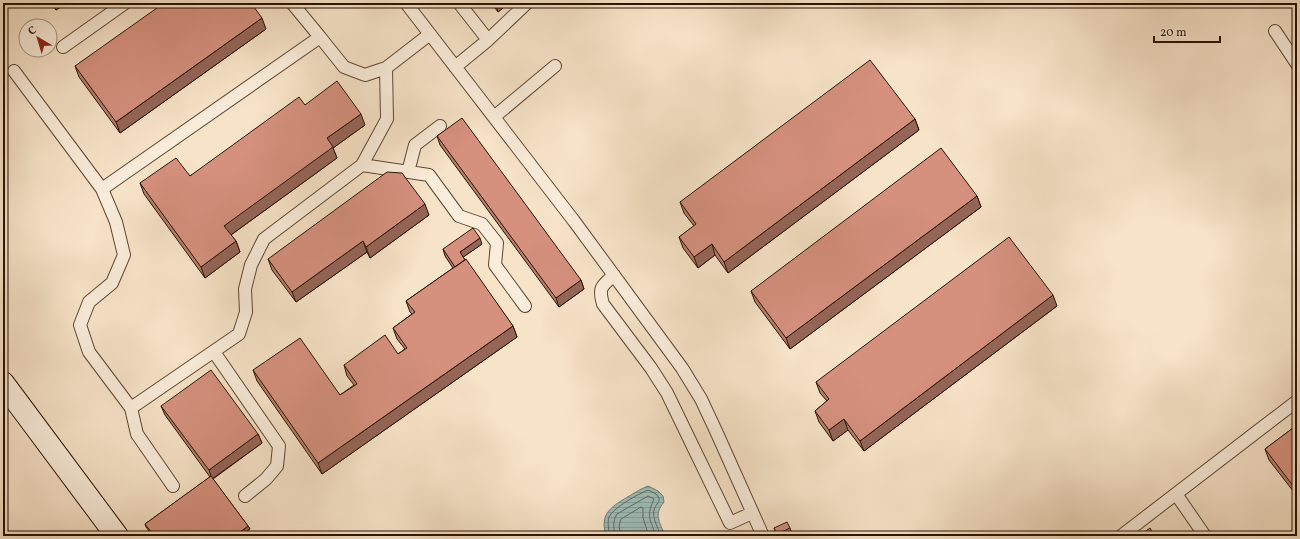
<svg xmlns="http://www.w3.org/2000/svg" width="1300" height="539" font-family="Vollkorn,serif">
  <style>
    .water { fill: url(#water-rules); stroke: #6e7a6f }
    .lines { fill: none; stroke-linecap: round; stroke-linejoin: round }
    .shore { stroke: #62685d; stroke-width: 1 }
    .lane-casing { stroke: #5c4733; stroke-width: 14 }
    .secondary-casing { stroke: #281301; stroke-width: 24 }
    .lane { stroke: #faeddb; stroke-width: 12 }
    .secondary { stroke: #faeddb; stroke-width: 22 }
    .wall { fill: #b77c6c; stroke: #281301 }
    .shaded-wall { fill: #956558; stroke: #281301 }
    .building { fill: #d5907e; stroke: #281301 }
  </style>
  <defs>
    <pattern id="water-rules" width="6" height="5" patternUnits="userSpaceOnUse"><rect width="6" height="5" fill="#9dbeb9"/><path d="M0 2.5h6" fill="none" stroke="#87a29d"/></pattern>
  </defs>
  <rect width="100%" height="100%" fill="#f7e3c8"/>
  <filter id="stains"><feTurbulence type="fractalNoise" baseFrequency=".005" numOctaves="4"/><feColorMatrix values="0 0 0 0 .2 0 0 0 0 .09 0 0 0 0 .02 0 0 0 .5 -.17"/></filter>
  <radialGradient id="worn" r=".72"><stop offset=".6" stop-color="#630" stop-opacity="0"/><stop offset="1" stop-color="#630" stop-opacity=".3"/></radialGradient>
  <path class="water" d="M648 486 658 491 663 496 664 502C653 515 660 522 665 536H606C600 515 609 508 626 498 633 494 640 489 648 486Z"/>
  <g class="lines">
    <path class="shore" d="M610 536C609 530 607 524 609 517 613 508 638 494 648 490L656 494 659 498C660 503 655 505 654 510 652 518 658 528 661 536
      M615 536C614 527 612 522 617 514L648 496 654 499C646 516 650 519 656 536
      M621 536 619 526 621 519 641 507 643 508V518L649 536"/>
    <defs>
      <path id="lane" d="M292 3 320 37
        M406 3 574 221 682 368 701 399 716 431 763 536
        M459 3 488 40
        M1275 31 1297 64
        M63 47 125 3
        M455 67 488 40 527 3
        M14 71 102 189
        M494 117 555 66
        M362 165 429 175 459 216 482 224 497 243 495 265 525 306
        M408 172 415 145 440 126
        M614 275C602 286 598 287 603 304L651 368 667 393 730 523 752 513
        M214 352 279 446 277 466 266 479 245 496
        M131 408 89 352 80 325 89 302 112 283 124 255 116 222 102 189 320 37 344 67 365 75 386 68 430 34
        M173 486 137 434 131 408 239 334 246 312 245 289 251 265 264 239 362 165 387 119 386 68
        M1176 494 1205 536
        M1121 536 1297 401"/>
      <path id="secondary" d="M3 383 117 536"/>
    </defs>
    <use href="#lane" class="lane-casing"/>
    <use href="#secondary" class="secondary-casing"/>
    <use href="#lane" class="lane"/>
    <use href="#secondary" class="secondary"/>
  </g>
  <path class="wall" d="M51 3H67L56 10Z
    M491 3H509L498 12Z
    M266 29 120 133 79 77 75 66Z
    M305 105 365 125 333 148 337 158 231 235 236 241 240 252 205 278 144 194 140 183 190 176Z
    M915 119 919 130 728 273 715 255 698 268 683 248 679 237 694 226 684 213 680 202Z
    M437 136 581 280 584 289 559 307 440 145Z
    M977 196 981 207 790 349 755 302 751 291Z
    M429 215 370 258 367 252 296 302 272 270 268 259Z
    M482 244 463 257 513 326 517 337 322 474 257 381 253 370 340 395 354 385 347 376 344 365 398 354 405 349 397 339 393 328 412 314 410 312 406 301 453 268 445 256 443 249Z
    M1057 306 864 451 848 430 833 441 819 422 815 411 827 401 820 393 816 382Z
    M161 406 258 434 262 443 213 479 248 526 250 529 240 536H153L146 527 145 524 210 477 165 415Z
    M1297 425V496L1269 460 1265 449Z
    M774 528H790L791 531 780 536H777Z"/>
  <path class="shaded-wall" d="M54 3H67L56 10Z
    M495 3H509L498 12Z
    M262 18 266 29 120 133 116 122Z
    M361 114 365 125 333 148 337 158 228 237 224 226 327 138Z
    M915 119 919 130 728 273 724 262Z
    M977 196 981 207 790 349 786 338Z
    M425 204 429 215 370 258 366 247Z
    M480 238 482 244 462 258 460 252Z
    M236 241 240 252 205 278 201 267Z
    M363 241 367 252 296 302 292 292Z
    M712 244 715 255 698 268 694 257Z
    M581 280 584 289 559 307 556 298Z
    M1053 295 1057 306 864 451 860 441Z
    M513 326 517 337 322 474 318 463Z
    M844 419 848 430 833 441 829 430Z
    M258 434 262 443 212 479 209 470Z
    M248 526 250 529 240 536H235Z"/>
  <path class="building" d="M164 3H251L262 18 116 122 75 66Z
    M870 60 915 119 724 262 712 244 694 257 679 237 696 224 680 202Z
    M337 81 361 114 327 138 333 147 224 226 236 241 201 267 140 183 176 158 190 176 299 97 305 105Z
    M462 118 581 280 556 298 437 136Z
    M941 148 977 196 786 338 751 291Z
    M387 172 402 173 425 204 366 247 363 241 292 292 268 259Z
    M473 228 480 238 460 252 465 260 455 267 443 249Z
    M1009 237 1053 295 860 441 844 419 829 430 815 411 829 399 816 382Z
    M466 259 513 326 318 463 253 370 300 338 340 395 357 384 344 365 385 335 398 354 407 348 393 328 415 312 406 301Z
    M211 370 258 434 209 470 161 406Z
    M1297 425V491L1265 449Z
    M211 476 248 526 235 536H154L145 524Z
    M787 522 790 528 777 534 774 528Z
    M1150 528 1155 536H1139Z"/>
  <rect width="1300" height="539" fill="none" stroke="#f7e3c8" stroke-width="16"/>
  <rect x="4" y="4" width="1292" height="531" fill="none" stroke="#281301" stroke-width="2"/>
  <rect x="8" y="8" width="1284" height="523" fill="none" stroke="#281301"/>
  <g transform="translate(38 38) rotate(322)"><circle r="19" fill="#faeddb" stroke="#a69684"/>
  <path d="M0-3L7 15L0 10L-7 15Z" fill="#8f2418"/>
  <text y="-6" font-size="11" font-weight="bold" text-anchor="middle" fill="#281301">С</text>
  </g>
  <path d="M1154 36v6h66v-6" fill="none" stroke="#281301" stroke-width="2"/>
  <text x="1160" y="36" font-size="12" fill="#281301" stroke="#faeddb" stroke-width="3" paint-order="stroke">20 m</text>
  <rect width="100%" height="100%" filter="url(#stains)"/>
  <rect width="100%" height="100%" fill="url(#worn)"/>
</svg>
